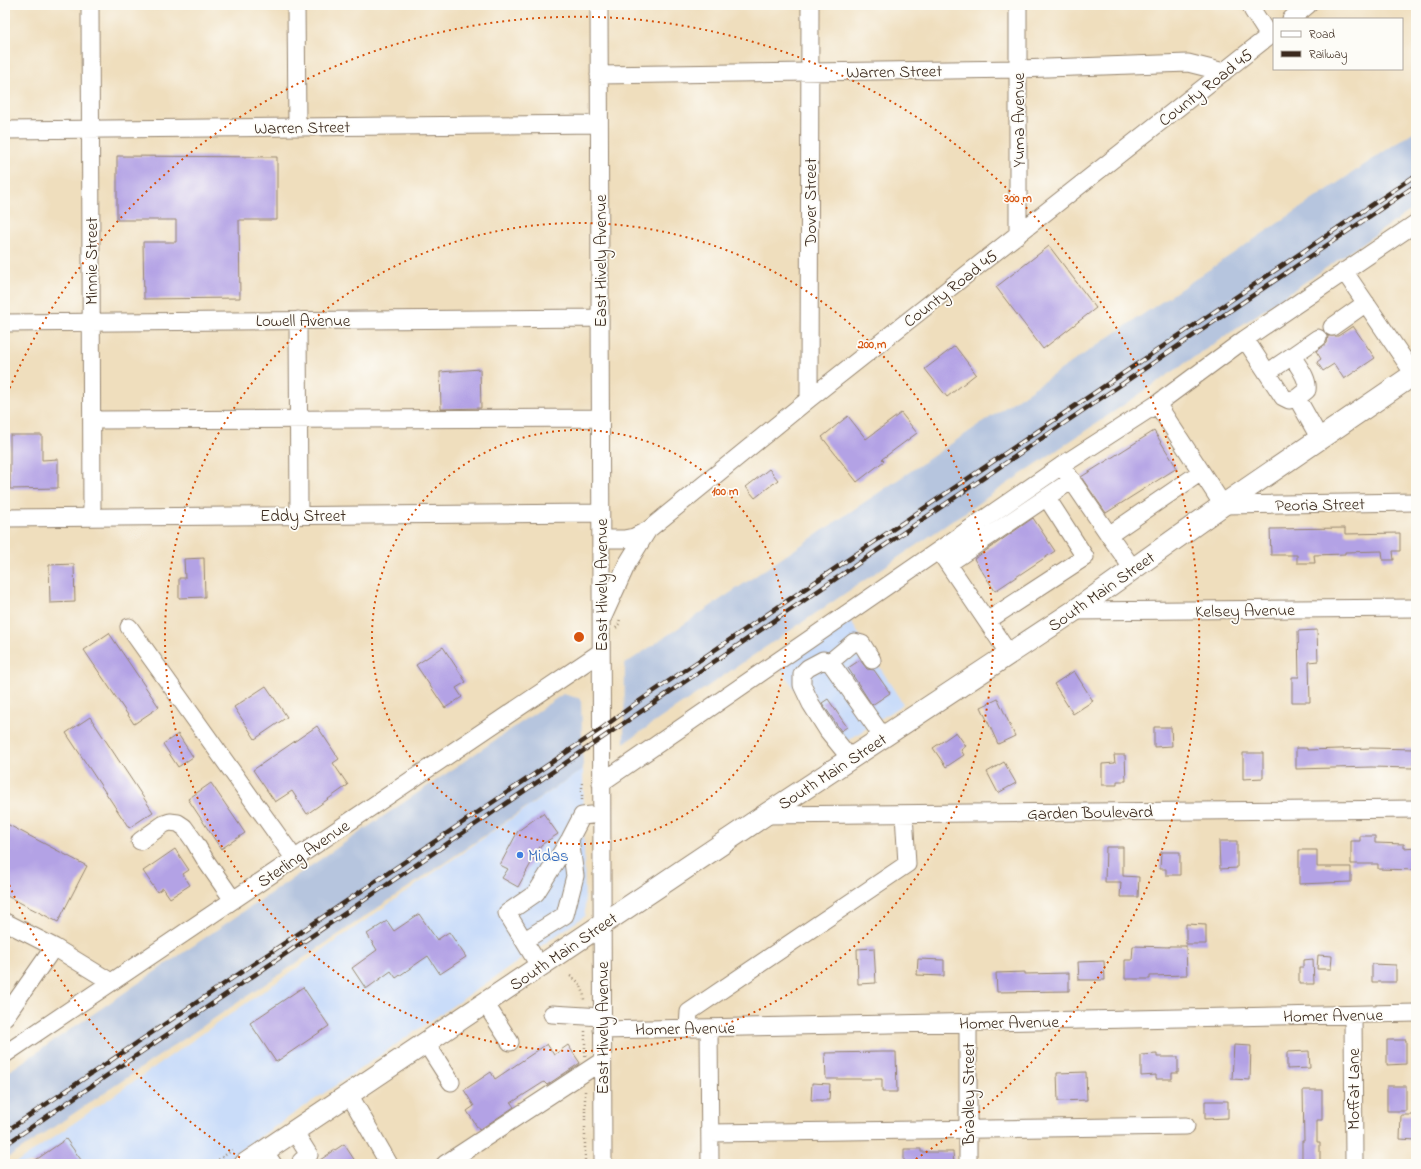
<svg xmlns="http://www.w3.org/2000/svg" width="1421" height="1169" font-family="'Indie Flower',sans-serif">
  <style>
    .built { fill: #c9dcf9 }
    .industrial { fill: #b6c5de }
    .building { fill: #b3a2e5 }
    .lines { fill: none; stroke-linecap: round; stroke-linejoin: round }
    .minor-casing { stroke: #95846e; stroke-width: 19 }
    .major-casing { stroke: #95846e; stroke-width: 23 }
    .path { stroke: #95846e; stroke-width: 2.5; stroke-dasharray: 1 3; stroke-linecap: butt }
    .minor { stroke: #fff; stroke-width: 17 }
    .major { stroke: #fff; stroke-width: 21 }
    .rail-casing { stroke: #3b2a1e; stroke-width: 4.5 }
    .rail { stroke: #fdfcf7; stroke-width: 3; stroke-dasharray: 9; stroke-linecap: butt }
    .ring { fill: none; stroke: #d7540e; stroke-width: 2; stroke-dasharray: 2 4 }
    .shop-dot { fill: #3f7fe0; stroke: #fdfcf7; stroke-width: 1.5 }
    .labels { text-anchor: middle; stroke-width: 3.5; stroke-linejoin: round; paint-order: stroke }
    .street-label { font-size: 17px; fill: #3b2a1e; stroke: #fdfcf7 }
    .shop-label { font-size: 17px; fill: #366cbe; stroke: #fdfcf7; text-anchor: start }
    .centre { fill: #d7540e; stroke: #fdfcf7; stroke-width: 2 }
    .ring-label { font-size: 12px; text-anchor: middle; font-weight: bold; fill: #d7540e; stroke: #fdfcf7; stroke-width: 3.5; stroke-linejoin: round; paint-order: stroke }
  </style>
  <rect width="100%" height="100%" fill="#fdfcf7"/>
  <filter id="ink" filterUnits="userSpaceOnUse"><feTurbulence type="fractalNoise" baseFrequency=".025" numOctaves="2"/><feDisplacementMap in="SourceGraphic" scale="8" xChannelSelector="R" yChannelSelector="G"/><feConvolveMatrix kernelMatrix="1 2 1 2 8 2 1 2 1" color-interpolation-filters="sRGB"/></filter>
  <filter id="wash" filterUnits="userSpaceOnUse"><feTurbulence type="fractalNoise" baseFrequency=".012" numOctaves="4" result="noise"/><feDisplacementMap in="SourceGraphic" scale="16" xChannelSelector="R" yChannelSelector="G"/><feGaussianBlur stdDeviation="0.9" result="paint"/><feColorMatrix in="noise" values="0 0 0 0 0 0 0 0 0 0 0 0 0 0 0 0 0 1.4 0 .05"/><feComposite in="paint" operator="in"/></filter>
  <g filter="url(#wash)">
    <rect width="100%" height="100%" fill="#efdebd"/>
    <path class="built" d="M850 620 903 704 835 749 781 669Z
      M583 769 585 916 220 1164H15Z"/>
    <path class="industrial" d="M1416 130V207L624 743 625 664Z
      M563 694 581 699 583 769 5 1160V1074Z"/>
    <g id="blocks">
      <path class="building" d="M117 156 277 157V220H239L240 298 144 299 143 242H176V220H117Z
        M1049 246 1096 308 1043 349 996 287Z
        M1353 326 1375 358 1344 379 1334 364 1323 371 1317 362 1321 359 1316 351 1327 343 1328 336H1338Z
        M955 346 976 374 947 397 925 369Z
        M480 369 481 408 441 409 440 372Z
        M901 413 917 433 882 459 884 461 857 482 822 437 848 416 866 439Z
        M1154 431 1177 468 1106 513 1081 477Z
        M10 435H42V460L58 459V488L10 489Z
        M769 469 778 480 755 498 746 487Z
        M1033 518 1055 551 995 591 974 559Z
        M1345 528V534L1400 533V551H1393L1394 560H1383L1382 551 1345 552V554L1314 555 1315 563H1297V555H1271L1270 529Z
        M204 558 205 597 179 598V578H185L184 559Z
        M74 564 75 602 50 603 49 565Z
        M1317 630 1318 661 1309 662 1310 702H1292V677H1299L1298 631Z
        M109 633 159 707 134 724 84 650Z
        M443 647 466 682 456 688 462 697 445 708 416 665Z
        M860 660 867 669 874 670 890 693 872 705 848 668Z
        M1074 671 1093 701 1073 714 1054 684Z
        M266 686 287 717 255 739 234 707Z
        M828 699 847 727 841 731 822 703Z
        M998 699 1015 736 998 744 981 707Z
        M90 717 153 812 129 828 66 733Z
        M317 726 339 759 333 763 348 785 307 814 292 791 275 802 253 770Z
        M1154 727H1171L1172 746 1154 747Z
        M956 732 966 746 961 750 964 755 946 767 933 748Z
        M178 734 193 757 178 767 163 744Z
        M1296 748H1307V750L1371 748 1414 749 1413 768 1371 767 1296 769Z
        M1243 753H1263V778L1243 779Z
        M1114 755H1125L1126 781H1117V785H1102V764L1115 763Z
        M1004 762 1016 783 998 793 987 772Z
        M211 783 245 833 221 849 188 799Z
        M543 813 558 834 541 845 518 887 502 878 508 869 500 865 518 831Z
        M5 823 87 866 58 922 5 895Z
        M1360 836H1375V843L1404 844V848L1416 847V870L1378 869V864H1351V841H1360Z
        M1219 841H1237V868L1220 869Z
        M1106 847H1123V876L1139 877 1138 897H1120L1121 882H1105Z
        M175 849 189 870 183 874 190 885 170 898 163 888 157 892 143 871Z
        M1299 850H1317V867H1351V882L1299 884Z
        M1161 852H1180V875H1166V869H1160Z
        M419 914 437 940 449 932 466 957 440 974 428 956 396 978 391 971 366 989 352 968 377 950 367 934 387 921 394 931Z
        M1186 924 1206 925V944H1186Z
        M1133 946 1169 947V946H1186L1187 975 1150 976V979H1125V960H1132Z
        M874 948 876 983 858 984 857 949Z
        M1318 955 1332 956 1331 969H1317Z
        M918 959 944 960V976L917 975Z
        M1313 959 1314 984H1299V967H1303V960Z
        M1104 961 1105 980H1079L1078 962Z
        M1372 964 1396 965V982H1372Z
        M1025 972V974L1069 973V991L997 992 996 973Z
        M303 987 329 1026 276 1062 250 1023Z
        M1387 1040H1406V1064L1387 1065Z
        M547 1044 554 1055 568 1045 580 1063 547 1085 544 1082 511 1103 514 1107 479 1130 467 1111 474 1106 464 1090 491 1072 495 1079Z
        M1234 1045 1251 1046 1250 1080 1232 1079Z
        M1309 1051 1310 1068 1287 1069V1052Z
        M882 1052H896L897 1092H882V1079H826L825 1053Z
        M1157 1054V1057H1178V1073H1172V1079H1156V1075L1141 1076V1055Z
        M1086 1072 1087 1100 1058 1101 1057 1073Z
        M812 1083 830 1084 829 1100H811Z
        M1387 1086H1406V1111H1387Z
        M1303 1090H1322V1120H1317V1142H1320V1164H1302V1141H1304Z
        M1205 1101H1228V1118L1205 1119Z
        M1401 1115H1416V1140L1400 1139Z
        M66 1139 84 1164H30Z
        M344 1144 357 1164H314Z
        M904 1149H921V1152H953L954 1164H904Z"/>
    </g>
  </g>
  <g filter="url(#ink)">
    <use href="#blocks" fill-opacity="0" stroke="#95846e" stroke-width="1"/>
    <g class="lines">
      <defs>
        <path id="minor" d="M90 5 92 517
          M296 5 297 127
          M599 5 603 1164
          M1251 5 1253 11 1269 36
          M1291 19 1308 5
          M599 75 1019 69 1188 63 1224 72
          M5 130 599 124
          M1018 235V5
          M1344 271 1416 377
          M298 320 299 515
          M5 323 600 318
          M1332 327 1366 303
          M1245 339 1283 397 1289 400 1297 398 1307 390C1309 378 1297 365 1292 356L1267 373
          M1292 356 1318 338
          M1297 398 1320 439
          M809 399 810 5
          M1157 404 1223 505 1416 502
          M92 420 600 418
          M1066 472 1109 535
          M5 518 600 513
          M601 539H624L634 537 648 530 809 399 1274 32
          M942 555 1009 654
          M948 564 1072 480
          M1133 569 1109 535 1201 472
          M1074 611 1416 608
          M603 617 627 564 648 530
          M987 621 1085 557 1047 498
          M129 627 294 858
          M830 662 854 642 862 644 872 660
          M850 758 828 731 811 704 802 685V674L808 668 823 660 830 662 883 737
          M601 783 1061 466 1157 404 1245 339 1416 223
          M765 815 1416 809
          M140 841 164 824 170 822 178 823 184 827 194 841 206 861 233 900
          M5 922 54 947 111 982
          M525 940 565 915 575 876 570 839
          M540 967 507 913 536 893 570 839 582 816 601 814
          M485 1003 510 1042
          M552 1014 602 1017
          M1353 1015 1354 1164
          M5 1017 54 947
          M968 1023V1164
          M688 1028 689 1012 907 864 904 814
          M709 1028 710 1164
          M602 1030 1416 1013
          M426 1043 451 1082
          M5 1054 601 652
          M349 1094 389 1164
          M294 1131 309 1155 301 1161 303 1164
          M710 1133 1186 1126
          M264 1151 273 1164
          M445 1164 602 1061"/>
        <path id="major" d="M245 1164 765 815 1074 611 1223 505 1416 373"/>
      </defs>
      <use href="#minor" class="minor-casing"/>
      <use href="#major" class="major-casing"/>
      <path class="path" d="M616 628 619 624 620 618
        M582 783V801
        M570 976C581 982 584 989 584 1002
        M585 1031V1056
        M585 1091V1164
        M212 1164 234 1149"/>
      <use href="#minor" class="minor"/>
      <use href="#major" class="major"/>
      <defs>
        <path id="rail" d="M5 1132 601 729 632 706 1416 175
          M5 1145 1054 430 1416 185"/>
      </defs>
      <use href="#rail" class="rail-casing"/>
      <use href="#rail" class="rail"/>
    </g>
  </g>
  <g class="ring">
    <circle cx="579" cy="637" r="207"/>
    <circle cx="579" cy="637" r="414"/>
    <path d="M250 1164A621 621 0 0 1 5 875M5 399A621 621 0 1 1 908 1164"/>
  </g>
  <circle class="shop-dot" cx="520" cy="855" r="4"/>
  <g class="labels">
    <g class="street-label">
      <text transform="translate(894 71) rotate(-1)" y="6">Warren Street</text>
      <text transform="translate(1205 87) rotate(-38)" y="6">County Road 45</text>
      <text transform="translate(1018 120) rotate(-90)" y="6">Yuma Avenue</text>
      <text transform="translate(302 127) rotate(-1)" y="6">Warren Street</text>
      <text transform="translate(810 202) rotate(-90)" y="6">Dover Street</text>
      <text transform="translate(91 261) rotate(-90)" y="6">Minnie Street</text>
      <text transform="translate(600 261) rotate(-90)" y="6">East Hively Avenue</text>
      <text transform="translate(950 288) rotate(-38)" y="6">County Road 45</text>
      <text x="303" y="326">Lowell Avenue</text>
      <text transform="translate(1320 504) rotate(-1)" y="6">Peoria Street</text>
      <text x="303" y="521">Eddy Street</text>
      <text transform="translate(601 585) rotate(-90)" y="6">East Hively Avenue</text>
      <text transform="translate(1101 591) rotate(-35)" y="6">South Main Street</text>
      <text transform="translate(1245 610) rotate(-1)" y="6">Kelsey Avenue</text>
      <text transform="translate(832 771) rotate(-33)" y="6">South Main Street</text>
      <text transform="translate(1090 812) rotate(-1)" y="6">Garden Boulevard</text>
      <text transform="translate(303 853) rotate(-34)" y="6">Sterling Avenue</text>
      <text transform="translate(563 951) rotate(-34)" y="6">South Main Street</text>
      <text transform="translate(1333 1015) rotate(-1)" y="6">Homer Avenue</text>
      <text transform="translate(1009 1022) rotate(-1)" y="6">Homer Avenue</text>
      <text transform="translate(602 1028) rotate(-90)" y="6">East Hively Avenue</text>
      <text transform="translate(685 1028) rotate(-1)" y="6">Homer Avenue</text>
      <text transform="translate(1353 1089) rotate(-90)" y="6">Moffat Lane</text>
      <text transform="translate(968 1094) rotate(-90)" y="6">Bradley Street</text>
    </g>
    <g class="shop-label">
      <text x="528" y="861">Midas</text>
    </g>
  </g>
  <circle cx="579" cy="637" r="6" class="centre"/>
  <g class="ring-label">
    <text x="1018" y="202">300 m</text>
    <text x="872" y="348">200 m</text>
    <text x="725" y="495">100 m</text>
  </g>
  <rect width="1421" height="1169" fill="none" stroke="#fdfcf7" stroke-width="20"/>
  <rect x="1273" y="18" width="130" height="52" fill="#fdfcf7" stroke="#afa8a0"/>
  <rect x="1281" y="31" width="20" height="6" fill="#ffffff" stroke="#afa8a0"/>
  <text x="1309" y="38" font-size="12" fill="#3b2a1e">Road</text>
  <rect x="1281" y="51" width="20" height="6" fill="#3b2a1e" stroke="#afa8a0"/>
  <text x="1309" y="58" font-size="12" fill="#3b2a1e">Railway</text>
</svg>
